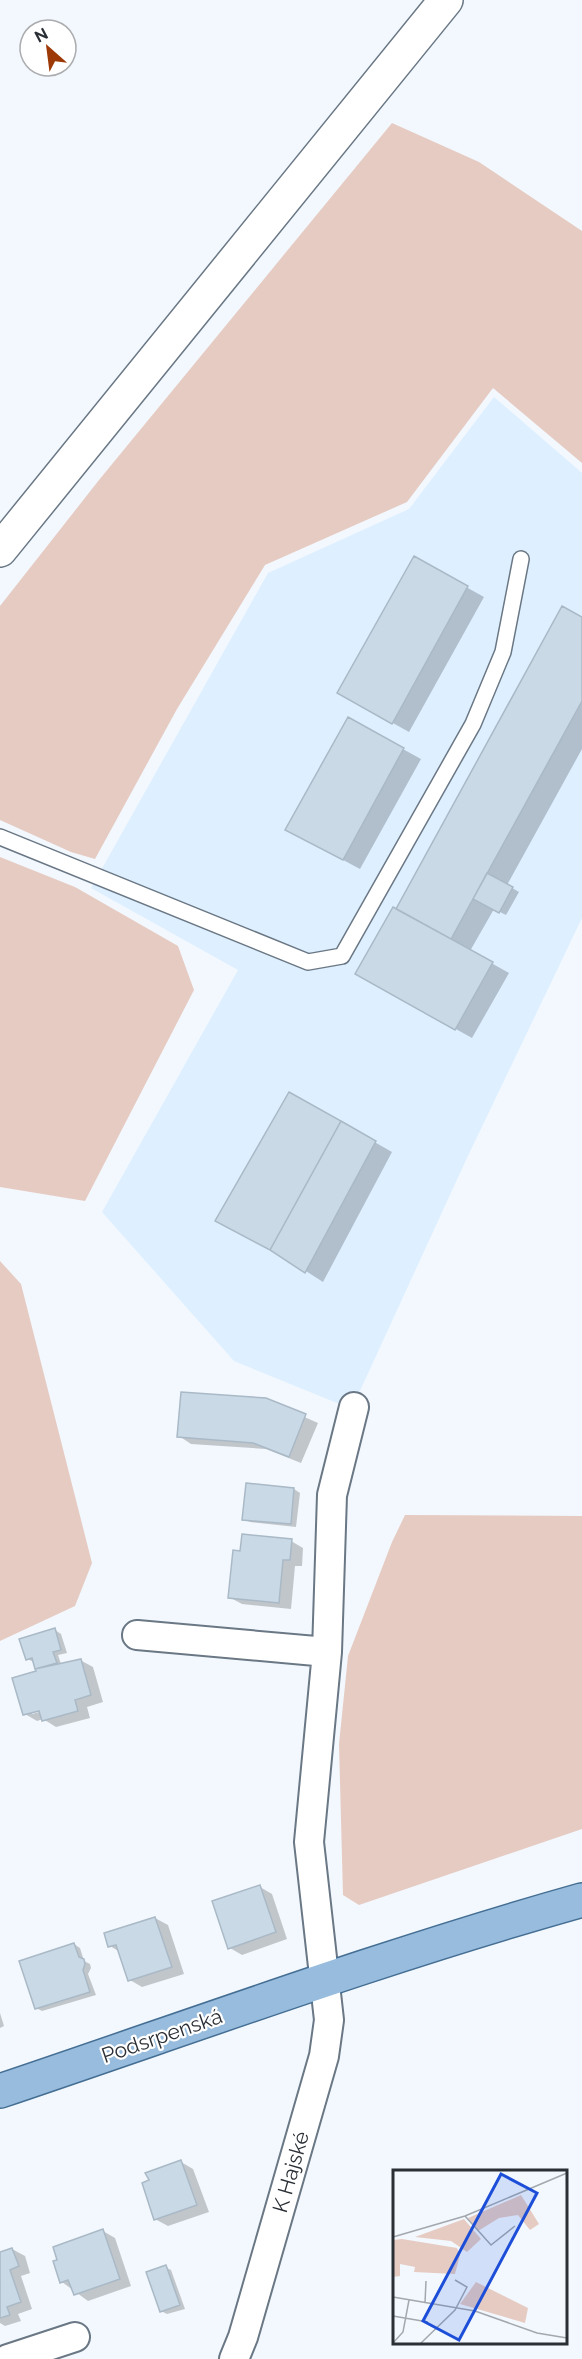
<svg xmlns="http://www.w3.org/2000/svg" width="582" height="2359" font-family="Raleway,sans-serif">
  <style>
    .built { fill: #deefff }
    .green { fill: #e6cbc2 }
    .shadow { fill: #0003; fill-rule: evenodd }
    .building { fill: #cad9e6; stroke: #aab9c6; stroke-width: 1.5 }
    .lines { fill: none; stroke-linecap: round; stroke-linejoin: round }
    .lane-casing { stroke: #6a7784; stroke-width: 18 }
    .street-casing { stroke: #6a7784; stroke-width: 32 }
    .secondary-casing { stroke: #6a7784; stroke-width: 36 }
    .primary-casing { stroke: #446e93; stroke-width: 36 }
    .lane { stroke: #fff; stroke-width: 15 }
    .street { stroke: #fff; stroke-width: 28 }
    .secondary { stroke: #fff; stroke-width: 33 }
    .primary { stroke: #97bcdd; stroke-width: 33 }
    .labels { text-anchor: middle; stroke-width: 4.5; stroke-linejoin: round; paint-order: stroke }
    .street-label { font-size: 21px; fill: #2a2f35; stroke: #fff }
    .inset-road { fill: none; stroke: #a2a8ae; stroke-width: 1.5 }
    .view { fill: #1d4ed8; fill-opacity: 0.15; stroke: #1d4ed8; stroke-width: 3 }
    .inset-edge { fill: none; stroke: #2a2f35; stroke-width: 3 }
  </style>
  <rect width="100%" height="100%" fill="#f2f8fe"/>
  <path class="built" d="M494 397 582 473V918L466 1160 359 1393 337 1403 234 1361 102 1212 238 970 91 888 268 573 409 509Z"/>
  <path class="green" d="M392 123 479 162 582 231V463L493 388 407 502 265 565 177 709 95 859 71 852 0 820V606L99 480Z
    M0 857 75 887 178 946 194 990 85 1201 0 1187Z
    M0 1261 21 1284 92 1563 75 1606 0 1641Z
    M405 1515 582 1516V1829L359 1905 343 1895 339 1744 348 1656 392 1542Z"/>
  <path class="shadow" d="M414 558 484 597 409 732 339 693Z
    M582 618V749L507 885 519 892 506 915 494 909 470 951 509 973 472 1038 357 974Z
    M348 719 421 759 360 869 304 839Z
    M290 1094 392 1152 323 1282 278 1253Z
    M266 1400 318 1423 301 1463 266 1449 191 1444 179 1436Z
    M294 1489 300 1493 296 1527 250 1522 244 1519Z
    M291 1541 303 1548 302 1566H295L291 1609 242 1604 229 1597 242 1553Z
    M55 1630 61 1634 67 1653 58 1655 61 1664 80 1660 93 1667 103 1702 87 1707 90 1718 56 1727 43 1719 37 1721 25 1714 38 1672 34 1662 27 1659ZM47 1710 32 1714V1711Z
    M260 1887 272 1894 287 1939 242 1955 230 1948Z
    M155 1918 168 1925 184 1974 142 1987 130 1980 120 1952 110 1946Z
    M74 1944 80 1948 84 1961 90 1964 91 1968 88 1974 96 1995 42 2011 36 2008Z
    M0 2013 4 2026 0 2028Z
    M181 2162 193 2169 209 2212 168 2226 155 2219Z
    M103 2231 115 2238 131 2286 88 2301 62 2282Z
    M12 2249 25 2256 30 2273 21 2276 32 2309 18 2314 21 2321 5 2326 0 2323V2253Z
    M165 2267 171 2270 185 2309 167 2314 161 2311Z"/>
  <path class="building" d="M414 556 468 586 392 724 337 693Z
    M562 606 582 617V701L451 939 396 909Z
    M348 717 404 748 343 860 285 830Z
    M487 873 513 887 499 913 473 899Z
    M393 907 493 962 455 1030 355 974Z
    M289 1092 341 1121 270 1250 215 1221Z
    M341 1121 376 1141 305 1273 270 1250Z
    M181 1392 266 1398 306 1414 289 1457 253 1443 177 1437Z
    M246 1483 294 1488 291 1524 242 1520Z
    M242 1534 292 1539 290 1560H283L279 1603 228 1598 233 1550 240 1551Z
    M55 1628 61 1650 53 1652 57 1663 35 1669 32 1658 26 1660 19 1639Z
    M81 1659 91 1695 75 1700 78 1711 42 1721 39 1711 23 1715 12 1678 36 1671 35 1669Z
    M260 1885 276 1932 228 1949 212 1901Z
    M155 1917 172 1967 128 1981 116 1945 108 1947 104 1933Z
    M74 1943 79 1957 84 1959 85 1964 83 1970 90 1992 35 2009 19 1961Z
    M181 2160 197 2205 154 2220 142 2183 149 2180 145 2173Z
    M103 2229 120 2279 74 2295 68 2280 60 2283 53 2261 57 2260 53 2247Z
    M12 2248 19 2266 10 2270 21 2302 7 2307 10 2315 0 2318V2252Z
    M166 2265 180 2305 160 2312 146 2272Z"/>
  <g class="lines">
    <defs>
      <path id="lane" d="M0 837 308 962 342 956 473 724 503 652 521 559"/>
      <path id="street" d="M137 1635 327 1652 309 1842 329 2020 324 2056 243 2337 234 2359
        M327 1652 332 1495 354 1407
        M8 2359 75 2337"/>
      <path id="secondary" d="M0 550 446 0"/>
      <path id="primary" d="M0 2091C193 2026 386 1955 582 1900"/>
    </defs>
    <use href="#lane" class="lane-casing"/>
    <use href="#street" class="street-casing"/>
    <use href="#secondary" class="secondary-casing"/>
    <use href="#primary" class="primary-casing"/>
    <use href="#lane" class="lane"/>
    <use href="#street" class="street"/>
    <use href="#secondary" class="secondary"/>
    <use href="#primary" class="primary"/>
  </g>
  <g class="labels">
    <g class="street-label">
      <text transform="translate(162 2036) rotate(-19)" y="7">Podsrpenská</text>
      <text transform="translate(291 2172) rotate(-74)" y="7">K Hajské</text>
    </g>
  </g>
  <g transform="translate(393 2170)">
    <rect width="174" height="174" fill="#f2f8fe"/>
    <path d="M128 25 146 54 137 60 125 45 106 48 85 61 75 48ZM71 49 88 69 74 82 58 71 22 67ZM9 69 64 78 67 85 62 104 21 102 22 97 7 94V106L0 107V70ZM83 112 135 138 132 153 67 134Z" fill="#e6cbc2"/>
    <path class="inset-road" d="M72 46 98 75 122 56M0 67 72 46 174 3M0 127 82 141 144 163 174 168M32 133 33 111M0 146 35 152M0 173 10 162 16 130M27 174 62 140 74 117 62 110"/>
    <path class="view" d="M108 4 144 23 66 170 30 151Z"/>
    <rect width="174" height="174" class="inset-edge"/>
  </g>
  <g transform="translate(48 48) rotate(332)"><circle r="28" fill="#ffffff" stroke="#aaacae" stroke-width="1.5"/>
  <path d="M0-4.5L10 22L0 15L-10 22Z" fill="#9d3906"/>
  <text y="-9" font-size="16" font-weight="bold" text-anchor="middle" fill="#2a2f35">N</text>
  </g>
</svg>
